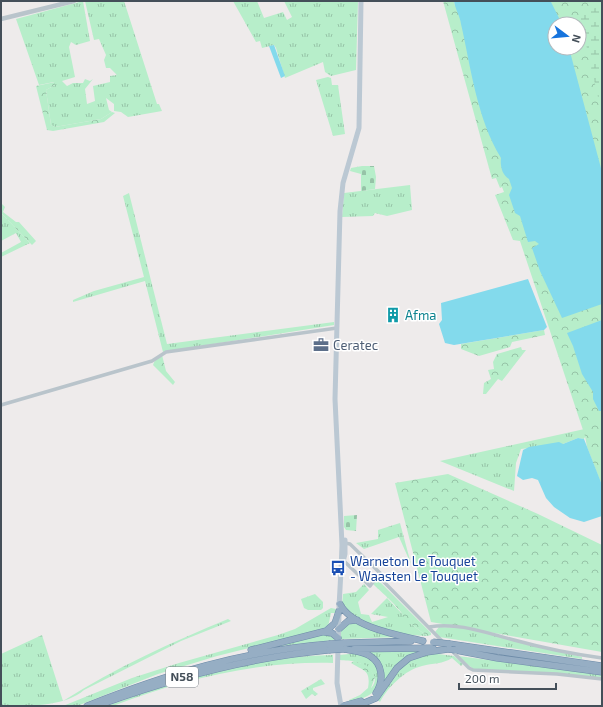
<svg xmlns="http://www.w3.org/2000/svg" width="603" height="707" font-family="'Exo 2',sans-serif">
  <style>
    .grass { fill: url(#grass-tufts) }
    .forest { fill: url(#forest-crowns); fill-rule: evenodd }
    .wetland { fill: url(#wetland-marsh) }
    .cemetery { fill: url(#cemetery-stones) }
    .water { fill: #83daec }
    .lines { fill: none; stroke-linecap: round; stroke-linejoin: round }
    .trunk-casing { stroke: #6d8ba8; stroke-width: 7 }
    .minor { stroke: #b9c4cb; stroke-width: 3.5 }
    .tertiary { stroke: #b9c4cb; stroke-width: 4.5 }
    .secondary { stroke: #bbc8d3; stroke-width: 5 }
    .trunk { stroke: #96aec4; stroke-width: 6 }
    .trunk-bridge-casing { stroke: #6d8ba8; stroke-width: 7; stroke-linecap: butt }
    .trunk-bridge { stroke: #96aec4; stroke-width: 6 }
    .labels { text-anchor: middle; stroke-width: 3; stroke-linejoin: round; paint-order: stroke }
    .shield { fill: #fff; stroke: #7c848b; stroke-width: 1 }
    .shield-label { font-size: 12px; font-weight: bold; fill: #444f59 }
    .culture-label { font-size: 13px; fill: #0d838f; stroke: #fff; text-anchor: start }
    .service-label { font-size: 13px; fill: #4e5e75; stroke: #fff; text-anchor: start }
    .transit-label { font-size: 13px; fill: #164399; stroke: #fff; text-anchor: start }
  </style>
  <defs>
    <pattern id="grass-tufts" width="24" height="20" patternUnits="userSpaceOnUse"><rect width="24" height="20" fill="#b7eeca"/><path d="M3 7l-1-3M5 7V3M7 7l1-3M15 17l-1-3M17 17v-4M19 17l1-3" fill="none" stroke="#96c3a7"/></pattern>
    <pattern id="forest-crowns" width="20" height="18" patternUnits="userSpaceOnUse"><rect width="20" height="18" fill="#b7eeca"/><path d="M2 6a3 3 0 1 1 6 0M12 15a3 3 0 1 1 6 0" fill="none" stroke="#96c3a7"/></pattern>
    <pattern id="wetland-marsh" width="20" height="14" patternUnits="userSpaceOnUse"><rect width="20" height="14" fill="#b7eeca"/><path d="M1 5h8M5 5V1M11 12h8M15 12V8" fill="none" stroke="#96c3a7"/></pattern>
    <pattern id="cemetery-stones" width="16" height="16" patternUnits="userSpaceOnUse"><rect width="16" height="16" fill="#b7eeca"/><path d="M2 7V4a2 2 0 0 1 4 0v3zM10 15v-3a2 2 0 0 1 4 0v3z" fill="#96c3a7"/></pattern>
  </defs>
  <rect width="100%" height="100%" fill="#eeebeb"/>
  <path class="grass" d="M83 1 90 41 76 45 71 42 69 47 75 77 62 81 67 86 73 83H83L85 79 90 81 93 79 85 89 87 104 95 101 93 86 110 82V76L117 75 110 68H106L104 60 106 55 99 39 94 40 85 1H124L157 104H159L162 111 128 117 121 112 114 111V104L106 98 109 110 112 112 101 119 55 127 51 125 46 90 55 85 54 82 39 85 16 19Z
    M233 1H257L264 18 283 12 287 20 292 17 284 1H358L356 70 331 76 325 72 323 62 285 78 276 48 274 45 262 48 260 41 256 42Z
    M328 77 331 78 332 85H338L345 134 333 136 316 80Z
    M410 185 412 210 387 216 375 213 373 216 342 217 344 193Z
    M129 193 167 344 334 322V325L163 352 145 281 73 302V300L94 291 144 277 123 196Z
    M1 213 30 243 1 257V253L21 242 16 233 1 241Z
    M589 428 591 435 585 437 584 439 578 438 563 444 521 449 516 463 514 491 440 461Z
    M400 523 411 564 399 537 364 549 356 543 378 539V530Z
    M364 584 369 590 358 602 361 614 369 615 372 622 388 617 371 614 387 598 407 619V624H411L427 636C398 635 362 627 342 605L343 594 356 592Z
    M315 594 323 602V608L321 610H308L304 608 301 599Z
    M331 608 336 609V613H331L328 627 325 629 217 656 158 674 77 706H63L132 678 179 663 278 635 295 629Z
    M228 619 231 621 181 641 84 690C65 707 27 706 1 706V654L42 635 63 701C115 668 172 642 228 619Z
    M353 621 402 637 341 639V627Z
    M439 627 464 628 582 657V659L439 637 435 632Z
    M321 634 334 636V640L263 648Z
    M363 651H427L408 657 375 696 371 698 374 695 382 671Z
    M357 653C361 655 368 656 372 659 381 667 381 685 372 693 366 698 357 700 349 702V700L360 695 368 688H371C382 677 367 665 356 662 351 660 345 661 340 660V655Z
    M430 653 454 656 463 664 461 666 452 658C443 664 433 663 422 666 405 670 388 687 380 702L377 699 400 669 410 660Z
    M333 655V663C258 661 183 679 113 706H107C179 679 256 656 333 655Z
    M458 656 602 675V678L473 669Z"/>
  <path class="forest" d="M443 1H454V6L455 1H602V486L587 447 585 436 520 241 513 240 495 195 504 192 502 187 500 188 496 178 492 179ZM555 24H579V48H555Z
    M55 82V85L46 90 51 125 55 127 101 119 112 112 115 113 104 122 53 131 47 130 36 86Z
    M1 203 5 207 3 212 16 222H19L36 241 32 245 1 213Z
    M544 330 545 335 512 342 510 347 479 356 461 349V344Z
    M521 347 522 350H526L502 381 498 379 486 394H483L484 383 491 379 488 370 494 369 493 362 497 354Z
    M162 355 166 371 175 382 173 385 153 365 155 360Z
    M448 474 538 514 602 545V652L431 622 395 483Z
    M377 579 431 633V635L427 636 411 624H407C403 609 385 596 373 584Z
    M354 661C369 667 367 663 375 677L371 688H368C371 670 364 671 351 663Z
    M321 679 325 684 313 688V690L318 694 315 696 312 694 306 699 301 691Z"/>
  <path class="wetland" d="M602 6V115L579 13Z"/>
  <path class="cemetery" d="M362 166H374L376 177 375 189 361 191V174L350 171 351 168Z
    M357 515 356 531 346 530 344 527V516Z"/>
  <path class="water" d="M454 1 551 2 562 24H555V48H569L602 172V304L562 318 540 271 532 248 539 244 535 241 528 242 520 216 515 213 509 195 512 188 509 179C502 175 500 166 501 158 477 119 471 68 461 24 460 16 455 9 454 1Z
    M274 45 285 76 281 78 269 46Z
    M528 279 547 327 544 330 454 345 445 343 439 324 442 320 441 303Z
    M602 320V411H599L593 399V392L582 374 573 346 567 333Z
    M578 438 584 439 602 485V516L584 522 570 518 554 507 546 498 538 480 532 478 523 480 517 476 523 450 529 447 559 442 563 444Z"/>
  <g class="lines">
    <defs>
      <path id="trunk" d="M340 604C352 628 399 635 423 641
        M339 629 348 621 357 620
        M324 632 332 633 338 638
        M344 643 411 641
        M450 644 602 666
        M345 649C353 651 363 651 370 656 383 664 384 681 376 693
        M354 649 433 648
        M251 650 326 631 335 623 339 611
        M455 650 497 658 602 672
        M102 704C176 677 250 657 329 650
        M87 706C167 674 243 651 329 644
        M343 706 361 701
        M357 706 376 698 397 668 409 658 427 652 449 649"/>
    </defs>
    <use href="#trunk" class="trunk-casing"/>
    <path class="minor" d="M1 405 152 361 166 352 337 328
      M344 561 370 586 380 573 350 544 345 543
      M377 578 383 581 443 642
      M429 627C459 622 486 633 514 640 543 648 572 654 602 658
      M450 649 469 668 473 670 557 674 602 679"/>
    <path class="tertiary" d="M1 19 74 1"/>
    <path class="secondary" d="M341 570 342 545 335 399 340 211 343 183 359 128 361 1
      M339 607 341 570 345 554V540
      M339 615 337 683 341 706"/>
    <use href="#trunk" class="trunk"/>
    <defs>
      <path id="trunk-bridge" d="M433 642 450 644
        M329 644 344 643
        M449 649 455 650
        M329 650 345 649"/>
    </defs>
    <use href="#trunk-bridge" class="trunk-bridge-casing"/>
    <use href="#trunk-bridge" class="trunk-bridge"/>
  </g>
  <defs>
    <symbol id="building-bare" viewBox="-9 -9 18 18"><path d="M-4-6H4V6H1V3H-1V6H-4ZM-2.5-4.3h1.7v1.8h-1.7ZM.8-4.3h1.7v1.8H.8ZM-2.5-1h1.7V.8h-1.7ZM.8-1h1.7V.8H.8Z" fill="#0f9aa8" stroke="#fff" stroke-width="2.5" paint-order="stroke"/></symbol>
    <symbol id="office-bare" viewBox="-9 -9 18 18"><path d="M-6-3h4V-5.5h4V-3h4V5H-6ZM-1-4.5V-3h2v-1.5ZM-6 0V1H6V0Z" fill="#5c6f8a" stroke="#fff" stroke-width="2.5" paint-order="stroke"/></symbol>
    <symbol id="bus-bare" viewBox="-9 -9 18 18"><path d="M-5-6H5V4H4V6H2V4H-2V6H-4V4H-5ZM-3.5-4V0h7V-4ZM-3.5 1.2v1.5H-2V1.2ZM2 1.2v1.5H3.5V1.2Z" fill="#1a4fb4" stroke="#fff" stroke-width="2.5" paint-order="stroke"/></symbol>
  </defs>
  <g fill-rule="evenodd">
    <use href="#building-bare" x="382" y="304" width="22" height="22"/>
    <use href="#office-bare" x="310" y="334" width="22" height="22"/>
    <use href="#bus-bare" x="327" y="557" width="22" height="22"/>
  </g>
  <g class="labels">
    <rect class="shield" x="166" y="667" width="32" height="20" rx="3"/>
    <g class="shield-label">
      <text x="182" y="681">N58</text>
    </g>
    <g class="culture-label">
      <text x="405" y="320">Afma</text>
    </g>
    <g class="service-label">
      <text x="333" y="350">Ceratec</text>
    </g>
    <g class="transit-label">
      <text x="350" y="566">Warneton Le Touquet<tspan x="350" dy="15">- Waasten Le Touquet</tspan></text>
    </g>
  </g>
  <rect width="603" height="707" fill="none" stroke="#444f59" stroke-width="4"/>
  <g transform="translate(567 36) rotate(106)"><circle r="19" fill="#ffffff" stroke="#b4b9bd"/>
  <path d="M0-3L7 15L0 10L-7 15Z" fill="#1674dd"/>
  <text y="-6" font-size="11" font-weight="bold" text-anchor="middle" fill="#444f59">N</text>
  </g>
  <path d="M459 683v6h97v-6" fill="none" stroke="#444f59" stroke-width="2"/>
  <text x="465" y="683" font-size="12" fill="#444f59" stroke="#ffffff" stroke-width="3" paint-order="stroke">200 m</text>
</svg>
